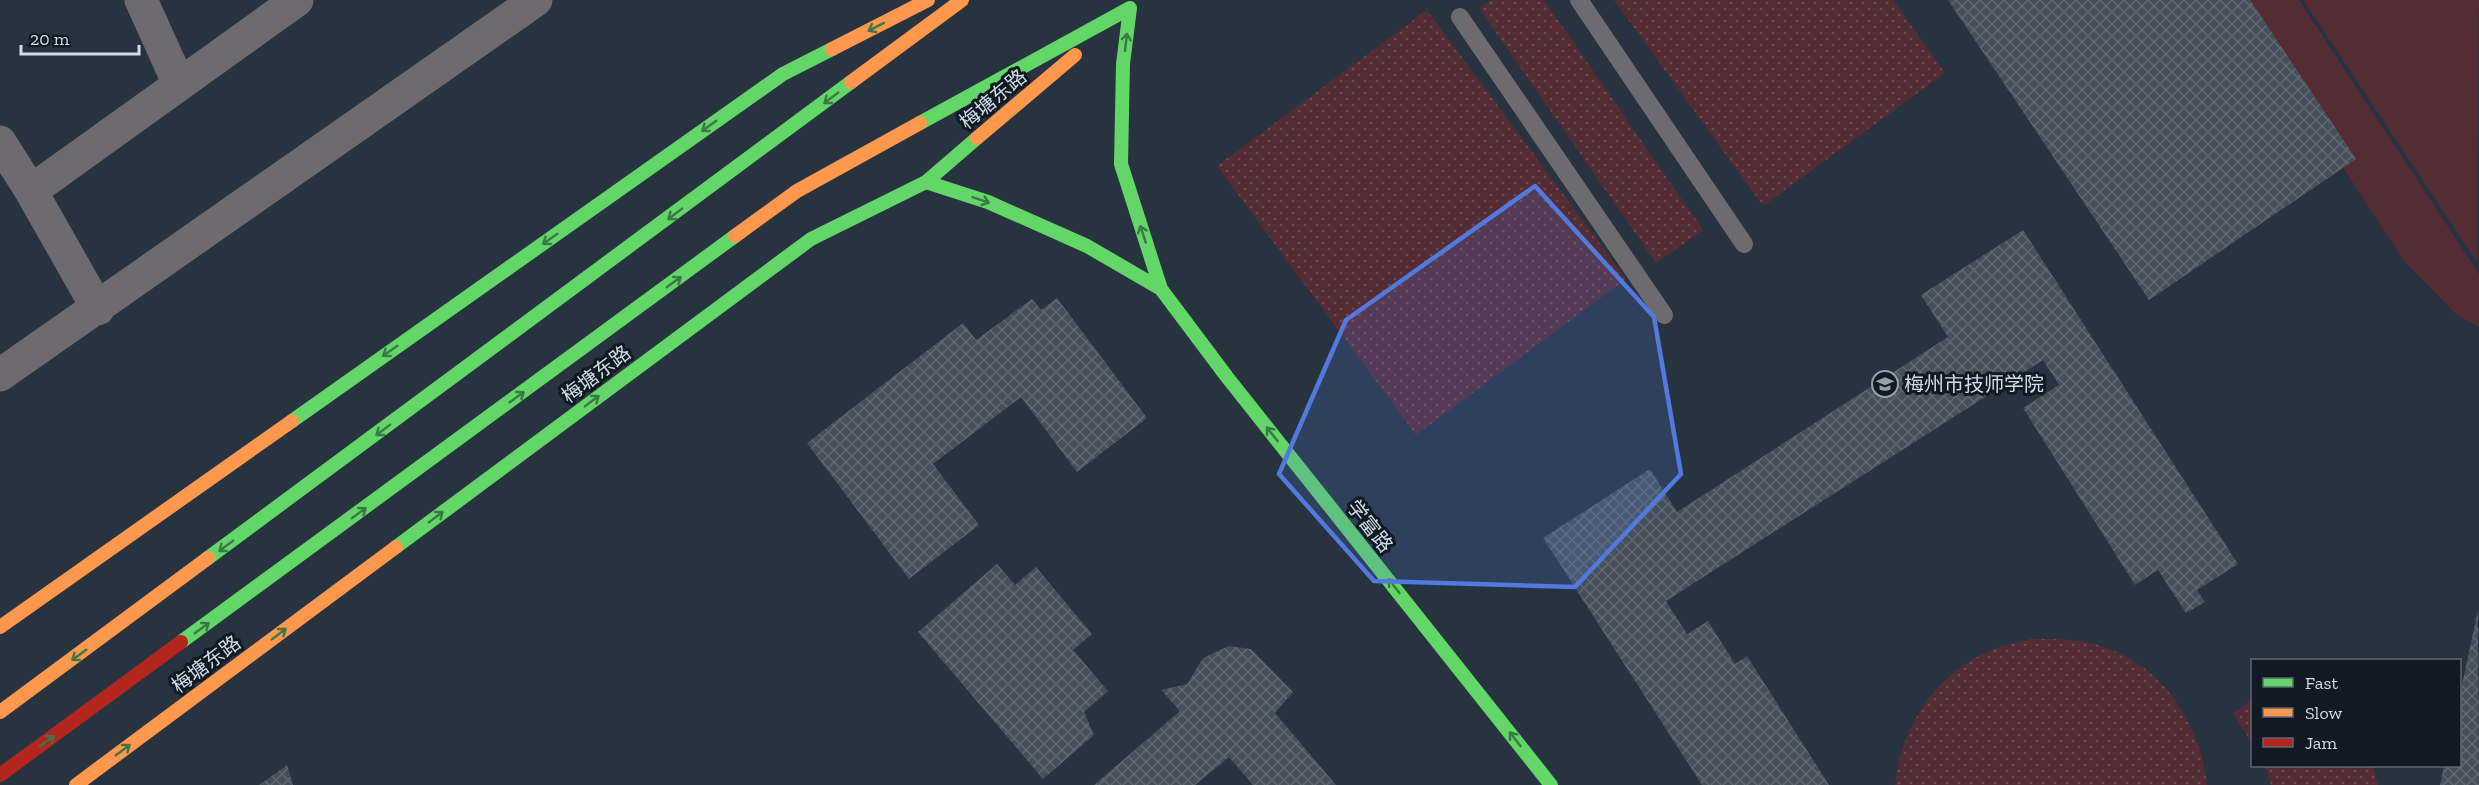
<svg xmlns="http://www.w3.org/2000/svg" width="2479" height="785" font-family="'Zilla Slab','Noto Sans SC',serif">
  <style>
    .grass { fill: url(#grass-dots) }
    .pitch { fill: #542c34 }
    .building { fill: url(#building-cross-hatch) }
    .lines { fill: none; stroke-linecap: round; stroke-linejoin: round }
    .lane { stroke: #6e6b6e; stroke-width: 18 }
    .street { stroke: #6e6b6e; stroke-width: 33 }
    .fast { stroke: #63d668; stroke-width: 14 }
    .slow { stroke: #ff974d; stroke-width: 14 }
    .jam { stroke: #b3261e; stroke-width: 14 }
    .oneway { stroke: #3a7846 }
    .marked { fill: #5279dd; fill-opacity: 0.2; stroke: #5279dd; stroke-width: 4.5; stroke-linejoin: round }
    .labels { text-anchor: middle; stroke-width: 6; stroke-linejoin: round; paint-order: stroke }
    .street-label { font-size: 20px; fill: #cfdce9; stroke: #111a23 }
    .poi-label { font-size: 20px; fill: #cfdce9; stroke: #111a23; text-anchor: start }
  </style>
  <defs>
    <pattern id="grass-dots" width="8" height="8" patternUnits="userSpaceOnUse" patternTransform="scale(1.5)"><rect width="8" height="8" fill="#542c34"/><path d="M2 2h.1M6 6h.1" fill="none" stroke="#6c4a51" stroke-width="1.8" stroke-linecap="round"/></pattern>
    <pattern id="building-cross-hatch" width="8" height="8" patternUnits="userSpaceOnUse" patternTransform="scale(1.5)"><rect width="8" height="8" fill="#46505a"/><path d="M0 0l8 8M0 8l8-8" fill="none" stroke="#606972"/></pattern>
  </defs>
  <rect width="100%" height="100%" fill="#27333e"/>
  <path class="grass" d="M1491 0H1544L1703 230 1656 263 1479 8Z
    M1614 0H1893L1945 73 1763 206Z
    M1427 10 1626 279 1416 435 1217 166Z
    M2034 639C2056 639 2077 639 2098 645 2162 664 2200 722 2207 785H1895C1902 722 1941 666 2002 646 2013 643 2024 641 2034 639Z
    M2252 699V743L2233 714Z
    M2265 766H2373L2378 785H2271Z"/>
  <path class="pitch" d="M2233 0H2299L2479 274V327L2458 316 2405 262Z
    M2303 0H2479L2477 262Z"/>
  <path class="building" d="M1948 0H2250L2356 159 2149 300Z
    M2023 230 2238 564 2197 590 2205 602 2186 613 2158 570 2135 585 2023 408 2059 385 2043 360 1666 601 1687 634 1708 621 1735 664 1747 656 1829 785H1702L1543 538 1650 469 1677 512 1948 337 1921 295Z
    M1057 298 1147 418 1077 472 1021 397 933 464 979 525 909 579 807 443 963 323 976 340 1032 299 1041 310Z
    M997 564 1015 585 1036 567 1092 634 1073 650 1108 691 1084 712 1094 735 1043 779 918 632Z
    M2478 610 2479 785H2440L2444 766H2460V694Z
    M1229 646 1251 649 1293 692 1275 713 1336 785H1253L1229 757 1195 785H1094L1180 711 1161 690 1187 684 1203 658Z
    M287 765 293 785H259Z"/>
  <g class="lines">
    <path class="lane" d="M1579 0 1744 244
      M1460 17 1664 315"/>
    <path class="street" d="M141 0 179 84
      M0 142 31 191 98 309
      M31 191 297 0
      M0 375 536 0"/>
    <path class="fast" d="M1130 8 1123 64 1121 164 1161 289
      M920 123 1130 8
      M926 182 988 202 1087 246 1161 289
      M1161 289 1227 377 1551 785
      M292 421 783 74 832 49
      M396 547 811 239 926 182 977 138
      M208 558 851 82
      M181 642 735 236"/>
    <path class="slow" d="M832 49 928 0
      M851 82 962 0
      M977 138 1075 55
      M735 236 797 191 920 123
      M0 627 292 421
      M0 712 208 558
      M76 785 396 547"/>
    <path class="jam" d="M0 775 181 642"/>
  </g>
  <defs><path id="oneway-shaft" d="M-6 0H5M1.5-3L5.5 0L1.5 3" fill="none" stroke-width="1.6" stroke-linecap="round" stroke-linejoin="round" transform="scale(1.5)"/></defs>
  <g class="oneway">
    <use href="#oneway-shaft" transform="translate(876 27) rotate(153)"/>
    <use href="#oneway-shaft" transform="translate(1126 42) rotate(-83)"/>
    <use href="#oneway-shaft" transform="translate(831 98) rotate(143)"/>
    <use href="#oneway-shaft" transform="translate(709 126) rotate(145)"/>
    <use href="#oneway-shaft" transform="translate(981 200) rotate(19)"/>
    <use href="#oneway-shaft" transform="translate(675 214) rotate(143)"/>
    <use href="#oneway-shaft" transform="translate(1143 234) rotate(-108)"/>
    <use href="#oneway-shaft" transform="translate(550 239) rotate(145)"/>
    <use href="#oneway-shaft" transform="translate(674 282) rotate(-36)"/>
    <use href="#oneway-shaft" transform="translate(390 351) rotate(145)"/>
    <use href="#oneway-shaft" transform="translate(517 397) rotate(-36)"/>
    <use href="#oneway-shaft" transform="translate(592 401) rotate(-37)"/>
    <use href="#oneway-shaft" transform="translate(383 430) rotate(143)"/>
    <use href="#oneway-shaft" transform="translate(1272 434) rotate(-128)"/>
    <use href="#oneway-shaft" transform="translate(359 513) rotate(-36)"/>
    <use href="#oneway-shaft" transform="translate(436 517) rotate(-37)"/>
    <use href="#oneway-shaft" transform="translate(226 546) rotate(143)"/>
    <use href="#oneway-shaft" transform="translate(1394 586) rotate(-128)"/>
    <use href="#oneway-shaft" transform="translate(202 628) rotate(-36)"/>
    <use href="#oneway-shaft" transform="translate(279 634) rotate(-37)"/>
    <use href="#oneway-shaft" transform="translate(79 655) rotate(144)"/>
    <use href="#oneway-shaft" transform="translate(1515 739) rotate(-128)"/>
    <use href="#oneway-shaft" transform="translate(47 741) rotate(-36)"/>
    <use href="#oneway-shaft" transform="translate(123 750) rotate(-37)"/>
  </g>
  <path class="marked" d="M1535 186 1654 317 1681 474 1575 587 1374 581 1279 474 1346 320Z"/>
  <defs>
    <symbol id="university-ring" viewBox="-11 -11 22 22"><circle r="9.5" fill="#111a23" stroke="#94a1ad" stroke-width="1.5"/><path d="M0-5L7-2L0 1L-7-2ZM-4 1L0 2.5L4 1V4Q0 6-4 4Z" fill="#94a1ad"/></symbol>
  </defs>
  <g fill-rule="evenodd">
    <use href="#university-ring" x="1870" y="369" width="30" height="30"/>
  </g>
  <g class="labels">
    <g class="street-label">
      <text transform="translate(993 99) rotate(-40)" y="7">梅塘东路</text>
      <text transform="translate(596 374) rotate(-37)" y="7">梅塘东路</text>
      <text transform="translate(1370 526) rotate(52)" y="7">学富路</text>
      <text transform="translate(206 664) rotate(-37)" y="7">梅塘东路</text>
    </g>
    <g class="poi-label">
      <text x="1904" y="391">梅州市技师学院</text>
    </g>
  </g>
  <rect x="2251" y="659" width="210" height="108" fill="#111a23" stroke="#5d6872" stroke-width="1.5"/>
  <rect x="2263" y="678" width="30" height="9" fill="#63d668" stroke="#5d6872" stroke-width="1.5"/>
  <text x="2305" y="689" font-size="18" fill="#cfdce9">Fast</text>
  <rect x="2263" y="708" width="30" height="9" fill="#ff974d" stroke="#5d6872" stroke-width="1.5"/>
  <text x="2305" y="719" font-size="18" fill="#cfdce9">Slow</text>
  <rect x="2263" y="738" width="30" height="9" fill="#b3261e" stroke="#5d6872" stroke-width="1.5"/>
  <text x="2305" y="749" font-size="18" fill="#cfdce9">Jam</text>
  <path d="M21 45v9h118v-9" fill="none" stroke="#cfdce9" stroke-width="3"/>
  <text x="30" y="45" font-size="18" fill="#cfdce9" stroke="#111a23" stroke-width="4.5" paint-order="stroke">20 m</text>
</svg>
